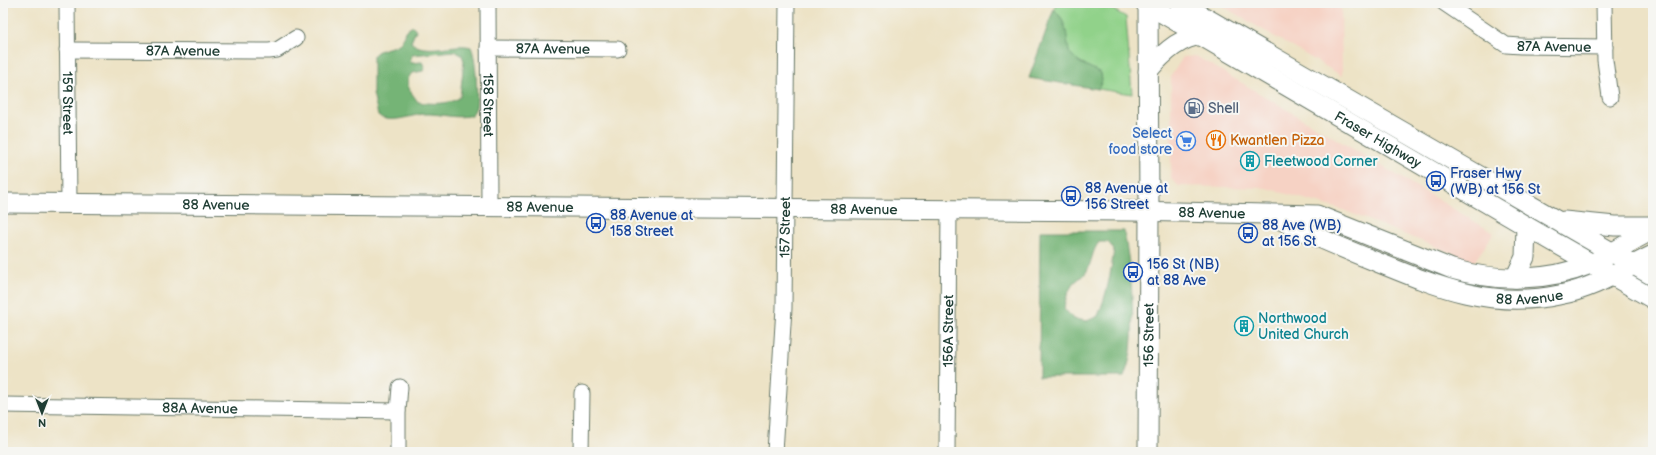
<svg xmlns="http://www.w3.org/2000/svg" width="1656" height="455" font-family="'Balsamiq Sans',sans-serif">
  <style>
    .built { fill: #f6d2c4 }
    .green { fill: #91d28a; stroke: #58885f }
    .forest { fill: #74b476; stroke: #4a7855; fill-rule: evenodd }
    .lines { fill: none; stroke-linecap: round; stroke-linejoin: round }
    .minor-casing { stroke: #677767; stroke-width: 17 }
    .major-casing { stroke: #677767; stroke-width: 21 }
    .minor { stroke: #fff; stroke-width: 15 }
    .major { stroke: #fff; stroke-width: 19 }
    .labels { text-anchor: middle; stroke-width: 4; stroke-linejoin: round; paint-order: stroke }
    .street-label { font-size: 14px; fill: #1f3d34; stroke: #f6f6f2 }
    .service-label { font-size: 14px; fill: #4e5e75; stroke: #f6f6f2; text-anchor: start }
    .shop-label { font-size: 14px; fill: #366cbe; stroke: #f6f6f2; text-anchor: end }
    .food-label { font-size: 14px; fill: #c56008; stroke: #f6f6f2; text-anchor: start }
    .culture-label { font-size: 14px; fill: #0d838f; stroke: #f6f6f2; text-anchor: start }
    .transit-label { font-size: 14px; fill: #164399; stroke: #f6f6f2; text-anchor: start }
  </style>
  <rect width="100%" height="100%" fill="#f6f6f2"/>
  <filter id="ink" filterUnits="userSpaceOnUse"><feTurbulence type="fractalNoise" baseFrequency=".025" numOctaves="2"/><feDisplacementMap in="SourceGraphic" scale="8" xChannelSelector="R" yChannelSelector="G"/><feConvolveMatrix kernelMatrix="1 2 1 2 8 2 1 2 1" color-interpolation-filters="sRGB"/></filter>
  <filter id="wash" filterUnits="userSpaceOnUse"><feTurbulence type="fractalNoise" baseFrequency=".012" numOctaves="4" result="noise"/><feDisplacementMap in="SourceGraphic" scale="16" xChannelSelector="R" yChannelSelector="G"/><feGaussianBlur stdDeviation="0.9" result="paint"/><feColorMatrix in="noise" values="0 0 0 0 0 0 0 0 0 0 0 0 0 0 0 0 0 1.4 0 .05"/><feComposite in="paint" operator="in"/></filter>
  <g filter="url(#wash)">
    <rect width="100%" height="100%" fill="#ede3c6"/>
    <path class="built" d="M1217 3H1341L1342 76Z
      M1196 56 1301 118 1494 233 1474 262 1343 210 1266 188 1179 186 1171 179V76L1183 57Z"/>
    <path class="green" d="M1056 3H1101L1126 17 1132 94 1098 89 1100 85 1086 65 1073 58 1069 52 1062 19 1054 9Z"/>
    <path class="forest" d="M1054 9 1062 19 1066 30 1069 52 1079 62 1101 73 1102 81 1098 89 1029 78Z
      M413 26 416 30 411 42C424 56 455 42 471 47 476 57 478 95 476 107 475 110 473 113 472 115 456 120 441 113 424 114 411 115 389 125 378 115L373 93V56C380 46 396 50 402 41 404 38 404 34 405 31ZM454 51 462 55 464 61 460 97C450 105 431 104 418 102 412 93 402 83 412 73L423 71 425 68 422 62 410 63 412 55Z
      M1040 231H1124C1131 270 1135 311 1131 351 1130 359 1127 369 1124 377H1039ZM1099 242H1108L1114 249C1111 273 1107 294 1098 316L1087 321 1073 319 1064 308C1066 297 1068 290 1075 282 1079 278 1084 276 1087 271 1092 261 1092 251 1099 242Z"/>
  </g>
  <g filter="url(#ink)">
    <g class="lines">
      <defs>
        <g id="minor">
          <path id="s1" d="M67 3 69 203"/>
          <path id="s2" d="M488 3 489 206"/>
          <path id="s3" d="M1444 3 1506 45 1521 46 1605 47"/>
          <path d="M1604 3 1605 60 1610 97"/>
          <path id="s4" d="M488 48 618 49"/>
          <path id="s5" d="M67 50 269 51 277 50 296 38"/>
          <path id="s6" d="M3 405 398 411"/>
          <path d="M398 452V411L400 387"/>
          <path d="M581 452 582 393"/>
          <path id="s7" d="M775 452 784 308 787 3"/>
          <path id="s8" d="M947 452 949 210"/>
        </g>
        <g id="major">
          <path id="s9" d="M1145 3 1526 226 1653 299"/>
          <path d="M1180 3 1653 276"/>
          <path d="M1148 71C1161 55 1180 37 1202 35"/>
          <path id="s10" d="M3 203 1132 211 1317 215 1452 269C1497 282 1547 282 1591 264 1612 254 1631 240 1653 230"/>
          <path id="s11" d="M1275 217C1308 234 1342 248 1377 262 1438 287 1491 309 1559 295 1593 289 1622 270 1653 255"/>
          <path d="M1564 221 1615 226H1653"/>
          <path d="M1515 278 1525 257 1526 226"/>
          <path id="s12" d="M1148 452 1149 211 1148 3"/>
        </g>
      </defs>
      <use href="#minor" class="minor-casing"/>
      <use href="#major" class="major-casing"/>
      <use href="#minor" class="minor"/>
      <use href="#major" class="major"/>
    </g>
  </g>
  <defs>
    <symbol id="fuel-ring" viewBox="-11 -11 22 22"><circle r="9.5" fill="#f6f6f2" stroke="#5c6f8a" stroke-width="1.5"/><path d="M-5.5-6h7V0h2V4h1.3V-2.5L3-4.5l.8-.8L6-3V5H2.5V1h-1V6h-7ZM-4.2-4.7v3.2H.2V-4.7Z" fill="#5c6f8a"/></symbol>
    <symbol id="restaurant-ring" viewBox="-11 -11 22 22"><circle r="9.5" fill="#f6f6f2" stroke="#e8710a" stroke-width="1.5"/><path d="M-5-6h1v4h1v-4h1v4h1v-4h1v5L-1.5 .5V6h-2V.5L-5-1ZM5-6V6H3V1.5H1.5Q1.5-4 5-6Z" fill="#e8710a"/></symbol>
    <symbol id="supermarket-ring" viewBox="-11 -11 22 22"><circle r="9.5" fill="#f6f6f2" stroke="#3f7fe0" stroke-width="1.5"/><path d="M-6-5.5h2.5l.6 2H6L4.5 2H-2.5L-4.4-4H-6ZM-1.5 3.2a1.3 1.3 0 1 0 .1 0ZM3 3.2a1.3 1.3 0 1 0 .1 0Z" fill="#3f7fe0"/></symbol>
    <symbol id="building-ring" viewBox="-11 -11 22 22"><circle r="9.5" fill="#f6f6f2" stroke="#0f9aa8" stroke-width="1.5"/><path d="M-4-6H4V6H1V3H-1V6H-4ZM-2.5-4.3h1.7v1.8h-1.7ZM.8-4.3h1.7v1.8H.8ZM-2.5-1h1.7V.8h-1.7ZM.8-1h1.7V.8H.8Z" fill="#0f9aa8"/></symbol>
    <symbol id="bus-ring" viewBox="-11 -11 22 22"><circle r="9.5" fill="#f6f6f2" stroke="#1a4fb4" stroke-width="1.5"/><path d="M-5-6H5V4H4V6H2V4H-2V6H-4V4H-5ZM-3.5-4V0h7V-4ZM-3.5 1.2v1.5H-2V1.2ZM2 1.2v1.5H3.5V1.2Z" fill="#1a4fb4"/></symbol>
  </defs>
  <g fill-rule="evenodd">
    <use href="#fuel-ring" x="1183" y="97" width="22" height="22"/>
    <use href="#restaurant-ring" x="1205" y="129" width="22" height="22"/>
    <use href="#supermarket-ring" x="1175" y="130" width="22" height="22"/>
    <use href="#building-ring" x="1239" y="150" width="22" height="22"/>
    <use href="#bus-ring" x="1425" y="170" width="22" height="22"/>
    <use href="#bus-ring" x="1060" y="185" width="22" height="22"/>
    <use href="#bus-ring" x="585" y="212" width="22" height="22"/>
    <use href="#bus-ring" x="1237" y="222" width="22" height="22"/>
    <use href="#bus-ring" x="1122" y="261" width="22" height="22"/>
    <use href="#building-ring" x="1233" y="315" width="22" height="22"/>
  </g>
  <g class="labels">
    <g class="street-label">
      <text dy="5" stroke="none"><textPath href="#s3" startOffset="123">87A Avenue</textPath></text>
      <text dy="5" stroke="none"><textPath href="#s4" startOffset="65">87A Avenue</textPath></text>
      <text dy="5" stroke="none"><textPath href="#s5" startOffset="116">87A Avenue</textPath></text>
      <text dy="5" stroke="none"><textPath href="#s1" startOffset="100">159 Street</textPath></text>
      <text dy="5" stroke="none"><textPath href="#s2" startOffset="102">158 Street</textPath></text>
      <text dy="5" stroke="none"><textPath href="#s9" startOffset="270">Fraser Highway</textPath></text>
      <text dy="5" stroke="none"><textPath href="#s10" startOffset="213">88 Avenue</textPath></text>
      <text dy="5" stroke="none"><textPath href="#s10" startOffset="537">88 Avenue</textPath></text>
      <text dy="5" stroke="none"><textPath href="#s10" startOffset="861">88 Avenue</textPath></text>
      <text dy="5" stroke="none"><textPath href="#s10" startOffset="1209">88 Avenue</textPath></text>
      <text dy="5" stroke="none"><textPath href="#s7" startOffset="225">157 Street</textPath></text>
      <text dy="5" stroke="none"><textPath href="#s11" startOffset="270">88 Avenue</textPath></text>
      <text dy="5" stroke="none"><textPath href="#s8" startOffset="121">156A Street</textPath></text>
      <text dy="5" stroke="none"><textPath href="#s12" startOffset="117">156 Street</textPath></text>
      <text dy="5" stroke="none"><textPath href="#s6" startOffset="197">88A Avenue</textPath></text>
    </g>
    <g class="service-label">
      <text x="1208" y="113">Shell</text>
    </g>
    <g class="shop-label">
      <text x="1172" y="138">Select<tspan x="1172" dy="16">food store</tspan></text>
    </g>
    <g class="food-label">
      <text x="1230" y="145">Kwantlen Pizza</text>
    </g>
    <g class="culture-label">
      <text x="1264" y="166">Fleetwood Corner</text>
      <text x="1258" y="323">Northwood<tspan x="1258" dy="16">United Church</tspan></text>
    </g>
    <g class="transit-label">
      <text x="1450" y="178">Fraser Hwy<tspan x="1450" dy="16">(WB) at 156 St</tspan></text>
      <text x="1085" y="193">88 Avenue at<tspan x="1085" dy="16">156 Street</tspan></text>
      <text x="610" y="220">88 Avenue at<tspan x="610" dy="16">158 Street</tspan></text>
      <text x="1262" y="230">88 Ave (WB)<tspan x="1262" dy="16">at 156 St</tspan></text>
      <text x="1147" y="269">156 St (NB)<tspan x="1147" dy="16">at 88 Ave</tspan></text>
    </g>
  </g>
  <rect width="1656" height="455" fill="none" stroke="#f6f6f2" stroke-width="16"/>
  <g transform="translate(42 413) rotate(180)" stroke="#f6f6f2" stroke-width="3" paint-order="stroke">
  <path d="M0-3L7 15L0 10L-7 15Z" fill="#1f3d34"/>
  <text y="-6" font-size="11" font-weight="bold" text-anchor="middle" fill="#1f3d34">N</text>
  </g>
</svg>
